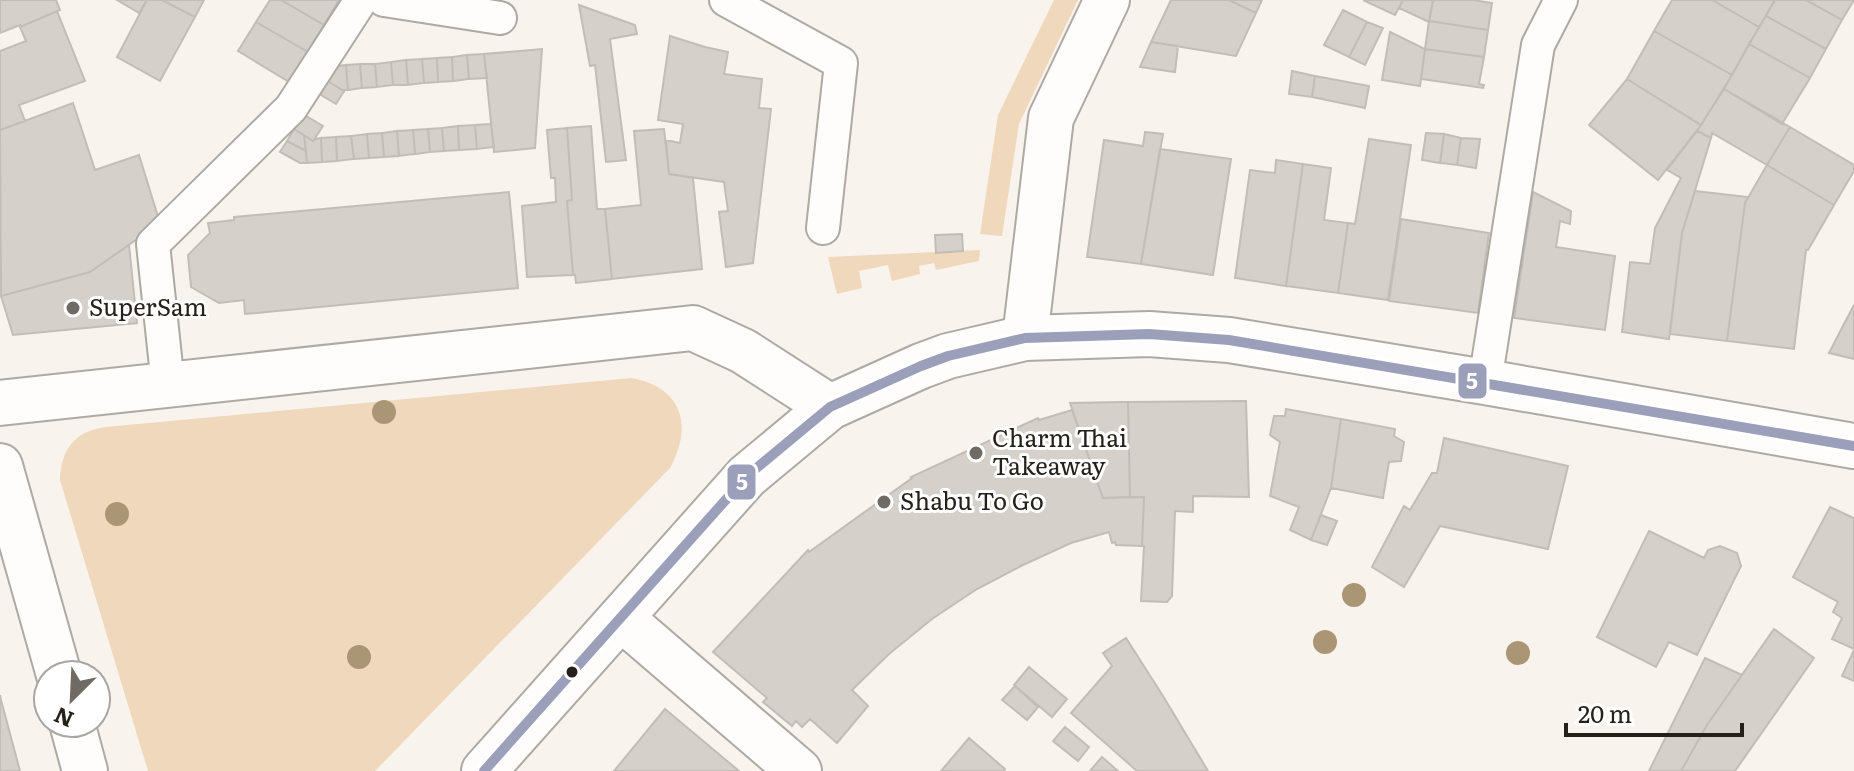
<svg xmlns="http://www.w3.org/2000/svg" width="1854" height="771" font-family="Literata,serif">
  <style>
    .green { fill: #efd8bc }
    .building { fill: #d5d0ca; stroke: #c2bdb7; stroke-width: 2 }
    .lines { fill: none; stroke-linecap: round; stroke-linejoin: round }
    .service-casing { stroke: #aea9a3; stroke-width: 36 }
    .minor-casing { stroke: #aea9a3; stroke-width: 48 }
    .tertiary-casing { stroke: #aea9a3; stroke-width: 48 }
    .service { stroke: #fefdfc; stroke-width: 32 }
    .minor { stroke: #fefdfc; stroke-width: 44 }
    .tertiary { stroke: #fefdfc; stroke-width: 44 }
    .bus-1-casing { stroke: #fff; stroke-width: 16 }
    .bus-1 { stroke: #9b9fba; stroke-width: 10 }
    .tree { fill: #aa9574 }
    .poi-dot { fill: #6f6a63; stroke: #fff; stroke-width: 3 }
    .bus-dot { fill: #252019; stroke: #fff; stroke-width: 3 }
    .labels { text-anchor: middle; stroke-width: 6; stroke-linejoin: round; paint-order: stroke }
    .poi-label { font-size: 24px; fill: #252019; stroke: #fff; text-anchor: start }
    .line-badge { stroke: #fff; stroke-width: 3 }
    .badge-label { font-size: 22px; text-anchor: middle; font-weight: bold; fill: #fff }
  </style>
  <rect width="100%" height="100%" fill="#f8f3ed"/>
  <path class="green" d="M1054 0H1078L1019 124 1002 236 980 234 998 115Z
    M980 250 979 261 936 270 934 263 919 266 920 274 892 281 888 265 859 271 862 288 837 294 828 257Z
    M632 378C683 388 693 426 670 468L375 771H148L60 480C61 449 75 431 106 427Z"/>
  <path class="building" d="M0 0H56L60 10 20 27V25L0 33Z
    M117 0H147L139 13Z
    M147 0H162L195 17 160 81 117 57Z
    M162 0H204L195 17Z
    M270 0H281L324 25 308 52 256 22Z
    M281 0H339L324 25Z
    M1171 0H1229L1256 13 1236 56 1151 42Z
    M1229 0H1262L1256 13Z
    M1363 0H1403L1395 15Z
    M1403 0H1433L1429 22 1399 8Z
    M1433 0H1473L1492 3 1488 30 1429 21Z
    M1672 0H1712L1759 27 1732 75 1654 31Z
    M1712 0H1775L1759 27Z
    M1775 0H1806L1842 20 1826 49 1766 16Z
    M1806 0H1854L1842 20Z
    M579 5 635 25 637 34 610 39 626 160 606 162 595 65 590 66Z
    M1343 10 1367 22 1349 57 1324 45Z
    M57 11 85 81 19 105 25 121 0 130V51L26 41 20 27Z
    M1766 16 1826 49 1810 78 1749 44Z
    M1429 21 1488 30 1484 57 1425 49Z
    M256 22 308 52 289 82 238 51Z
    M1367 22 1383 28 1365 65 1349 57Z
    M1654 31 1732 75 1701 125 1627 79Z
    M1390 32 1425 49 1420 86 1382 80Z
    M670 36 705 47 728 52 724 74 762 79 759 108 771 109 753 263 726 267 719 212 728 211 724 182 669 174 666 140 680 143 683 124 658 120Z
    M1151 42 1178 46 1175 72 1140 67Z
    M1749 44 1810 78 1782 124 1724 89Z
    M542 49 535 148 494 152 484 54Z
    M1425 49 1484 57 1479 84 1484 85 1483 88 1421 79Z
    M484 54 487 78 469 79 467 55Z
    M467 55 469 79 453 81 452 57Z
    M452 57 453 81 438 82 437 58Z
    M437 58 438 82 424 83 422 59Z
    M422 59 424 83 408 85 406 60Z
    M406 60 408 85H393L391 62Z
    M391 62 393 85 377 87 375 64Z
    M360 64H375L377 87 362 88Z
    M360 64 362 88 348 90 346 65Z
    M346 65 348 90H344V91L324 79 332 67Z
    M1292 71 1315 76 1312 97 1289 94Z
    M1315 76 1369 86 1365 108 1312 97Z
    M324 79 344 91 336 104 316 92Z
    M1627 79 1701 125 1658 180 1589 125Z
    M1724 89 1790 127 1767 165 1712 133 1711 138 1697 131Z
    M73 103 95 170 139 155 160 223 90 272 1 296 0 130Z
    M303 114 323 126 313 141 294 129Z
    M491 124 494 147 477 149 475 125Z
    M475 125 477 149 459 150 458 126Z
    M458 126 459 150 444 151 442 128Z
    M591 126 597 209H605L612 279 576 283 575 275H573L567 201 572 200 567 128Z
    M1790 127 1854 165V171L1834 205 1767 165Z
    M442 128 444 151 430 152 428 129Z
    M567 128 572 200 567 201 573 275 527 277 522 206 556 202 555 178H551L547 130Z
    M294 129 304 135 306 151 287 141Z
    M428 129 430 152 415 154 413 130Z
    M664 129 669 174 693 178 702 269 612 279 605 209 641 205 634 131Z
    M413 130 415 154 399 156 397 131Z
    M397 131 399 156 384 157 382 133Z
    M1697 131 1711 138 1682 233 1669 339 1622 332 1630 262 1650 264 1655 228 1681 178 1667 170Z
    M1145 132 1163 134 1141 264 1087 257 1104 140 1143 146Z
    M382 133 384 157 369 158 367 134Z
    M1426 133 1444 134 1440 163 1422 160Z
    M367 134 369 158 354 159 351 136Z
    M1444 134 1461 138 1457 165 1440 163Z
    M304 135 313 141 315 139 321 138 322 162 307 163Z
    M351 136 354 159 337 161 336 137Z
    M336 137 337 161 322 162 321 138Z
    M1461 138 1480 139 1476 168 1457 165Z
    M1369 139 1411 145 1388 300 1338 293 1348 223 1355 224Z
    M287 141 306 151 307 163H300L280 152Z
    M1160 149 1231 159 1213 275 1141 264Z
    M1276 160 1303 164 1286 286 1235 278 1250 170 1275 173Z
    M1303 164 1331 168 1324 220 1348 223 1338 293 1286 286Z
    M1767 165 1834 205 1808 250H1806L1794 349 1727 341 1745 203Z
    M1695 191 1748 197 1745 203 1727 341 1670 334 1682 233Z
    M509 192 518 288 245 314 244 300 219 303 191 287 188 255 210 233 208 223 234 220V217Z
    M1533 192 1571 211 1570 224 1560 221 1556 247 1615 256 1605 330 1514 318Z
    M1401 219 1489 233 1478 313 1389 301Z
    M962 234 963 251 936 253 935 235Z
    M129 245 137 323 13 335 1 296 90 272Z
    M1854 305V359L1829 353 1845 322Z
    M1246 401 1249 497 1193 496V512L1175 511 1172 596 1167 602 1141 601 1144 546H1142L1144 497H1130L1128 402Z
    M1121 402H1128L1130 497 1103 498 1070 403Z
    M1286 409 1341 419 1331 488 1311 540 1290 530 1299 507 1270 496 1280 442 1270 435 1274 416H1285Z
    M1072 410 1103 498 1144 497 1142 546 1116 545 1115 542 1112 543 1109 532 1071 543 1023 565 977 589 932 619 889 654 852 690 868 706 837 743 810 719 802 727 796 721 792 726 763 702 767 698 713 652 808 550 809 552 912 478 911 477 1038 418 1039 420Z
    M1341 419 1395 429 1394 436 1404 442 1401 461 1389 462 1383 498 1331 488Z
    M1444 438 1568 466 1548 549 1440 526 1404 587 1372 567 1404 506 1410 510 1432 473H1437Z
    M1830 507 1854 518V649L1832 639 1842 618 1833 612 1838 602 1793 577Z
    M1321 515 1337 521 1327 545 1311 540Z
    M1649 531 1704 558 1708 550 1720 546 1737 553 1741 566 1697 655 1669 642 1656 667 1597 637Z
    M1774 629 1814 658 1735 771H1681L1707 725Z
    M1126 638 1163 696 1208 771H1137L1071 713 1112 666 1103 653Z
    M1854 650V681L1842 676Z
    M1705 658 1742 675 1707 725 1681 771H1649Z
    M1029 667 1067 699 1052 717 1014 685Z
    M1015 686 1038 707 1027 720 1002 700Z
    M0 695 1 700 20 771H0Z
    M665 709 739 771H614Z
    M1065 727 1089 747 1078 761 1053 741Z
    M969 738 1005 769 1004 771H941Z
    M1102 757 1118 771H1090Z"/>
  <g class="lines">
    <defs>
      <path id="service" d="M384 0 500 18
        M726 0 841 63 823 228
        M1485 382 1538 45 1561 0
        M168 385 153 244 291 108 361 0"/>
      <path id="minor" d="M1025 338 1051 118 1107 0
        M0 403 693 328 743 351 830 407
        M0 466 59 675
        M621 618 799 771
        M72 723 85 771"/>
      <path id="tertiary" d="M484 771 747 476 830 407 921 366 948 356 1025 338 1149 334 1229 340 1485 382 1854 446"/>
    </defs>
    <use href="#service" class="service-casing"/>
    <use href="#minor" class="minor-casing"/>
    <use href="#tertiary" class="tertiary-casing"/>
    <use href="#service" class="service"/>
    <use href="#minor" class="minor"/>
    <use href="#tertiary" class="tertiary"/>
    <defs>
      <path id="bus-1" d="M484 771 747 476 830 407 921 366 948 356 1025 338 1149 334 1229 340 1854 446"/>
    </defs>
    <use href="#bus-1" class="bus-1-casing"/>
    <use href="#bus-1" class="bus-1"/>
  </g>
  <g class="tree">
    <circle cx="384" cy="412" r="12"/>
    <circle cx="117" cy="514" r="12"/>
    <circle cx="1354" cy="595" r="12"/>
    <circle cx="1325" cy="642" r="12"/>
    <circle cx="1518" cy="653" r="12"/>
    <circle cx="359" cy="657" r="12"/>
  </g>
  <g class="poi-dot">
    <circle cx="73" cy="308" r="8"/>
    <circle cx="976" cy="453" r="8"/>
    <circle cx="884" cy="502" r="8"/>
  </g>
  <circle class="bus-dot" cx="572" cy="672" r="7"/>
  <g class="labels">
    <g class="poi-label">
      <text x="89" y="316">SuperSam</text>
      <text x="992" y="447">Charm Thai<tspan x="992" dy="28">Takeaway</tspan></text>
      <text x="900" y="510">Shabu To Go</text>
    </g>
  </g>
  <g class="line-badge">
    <rect x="1457" y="362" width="31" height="38" rx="8" fill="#9b9fba"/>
    <rect x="726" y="463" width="31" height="38" rx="8" fill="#9b9fba"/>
  </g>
  <g class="badge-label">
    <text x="1472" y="389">5</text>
    <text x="742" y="490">5</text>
  </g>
  <g transform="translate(72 699) rotate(204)"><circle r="38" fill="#ffffff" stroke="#a8a6a3" stroke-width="2"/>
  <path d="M0-6L14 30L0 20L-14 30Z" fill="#6f6a63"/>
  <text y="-12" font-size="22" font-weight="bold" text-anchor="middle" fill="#252019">N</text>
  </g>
  <path d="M1566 723v12h176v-12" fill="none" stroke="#252019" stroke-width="4"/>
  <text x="1578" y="723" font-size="24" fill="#252019" stroke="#ffffff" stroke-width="6" paint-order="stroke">20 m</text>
</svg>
